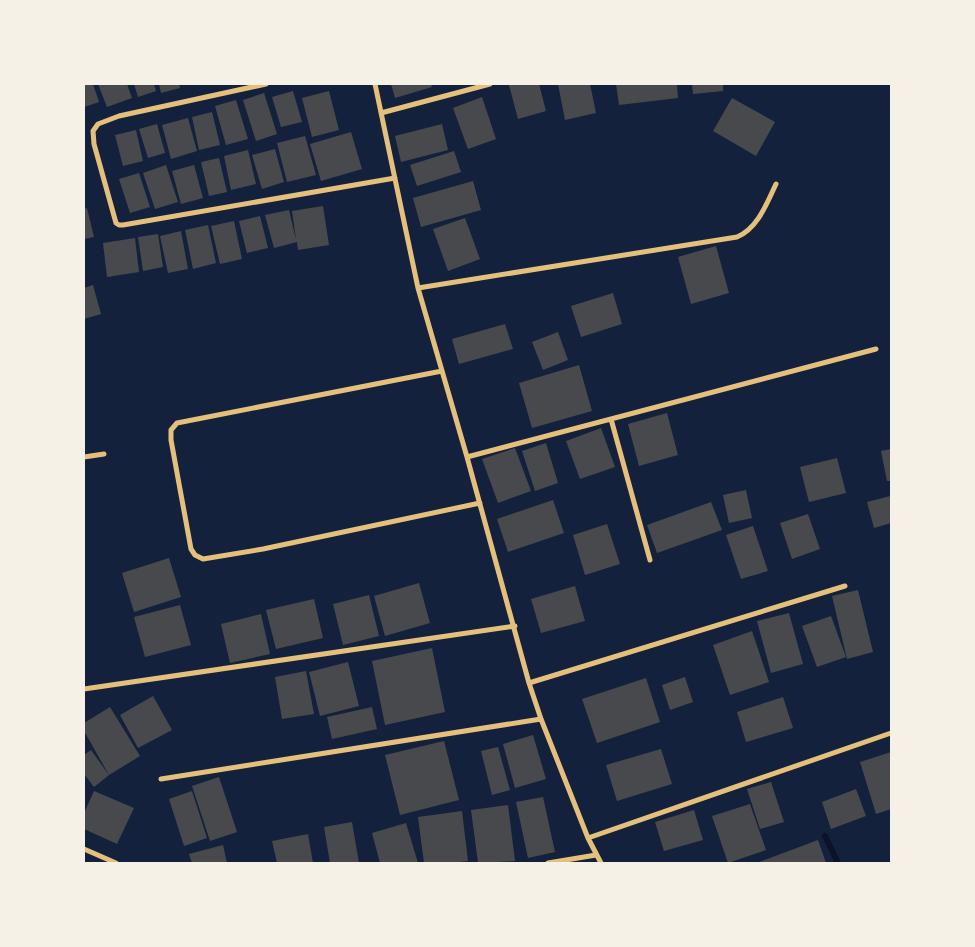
<svg xmlns="http://www.w3.org/2000/svg" width="975" height="947" font-family="'Libre Baskerville',serif">
  <style>
    .lines { fill: none; stroke-linecap: round; stroke-linejoin: round }
    .stream { stroke: #0b132b; stroke-width: 6 }
    .building { fill: #48494c }
    .minor { stroke: #e5c07b; stroke-width: 5 }
  </style>
  <rect width="100%" height="100%" fill="#14213d"/>
  <g class="lines">
    <path class="stream" d="M825 836 838 863"/>
  </g>
  <path class="building" d="M84 84H93L99 102 84 107Z
    M98 84H127L132 98 107 107Z
    M134 84H154L156 91 138 97Z
    M159 84H179L180 88 161 93Z
    M391 84H431L432 87 395 98Z
    M515 84H539L546 111 518 119 509 85Z
    M558 84H590L596 113 565 120Z
    M616 84H677L678 98 619 105Z
    M692 84H723V91L693 94Z
    M293 91 302 122 281 127 272 97Z
    M329 91 339 130 312 137 302 98Z
    M264 93 277 134 256 141 243 100Z
    M482 97 496 139 468 149 453 108Z
    M732 98 775 122 756 156 713 131Z
    M236 100 248 139 226 145 215 106Z
    M212 112 220 145 199 150 192 117Z
    M188 118 197 151 171 159 162 125Z
    M157 124 165 153 148 158 139 129Z
    M442 124 448 150 401 162 395 136Z
    M136 130 143 161 123 166 115 135Z
    M351 132 362 169 321 181 310 144Z
    M305 136 316 175 287 182 277 143Z
    M275 149 284 182 262 189 252 155Z
    M248 150 256 184 231 190 224 156Z
    M454 151 461 172 417 186 410 165Z
    M219 158 227 192 209 196 201 162Z
    M166 165 178 202 155 209 143 173Z
    M194 165 203 198 181 204 172 171Z
    M139 173 150 207 130 213 119 179Z
    M473 181 481 210 421 227 413 198Z
    M323 206 329 245 298 250 297 242 274 248 265 215 289 210 296 240 292 211Z
    M87 208 94 237 84 239V209Z
    M260 216 268 248 247 253 239 221Z
    M465 218 480 259 448 271 433 229Z
    M234 221 242 259 220 264 211 226Z
    M208 225 216 263 193 269 185 230Z
    M181 231 188 269 168 273 160 236Z
    M158 234 163 267 143 271 138 237Z
    M135 238 139 272 107 277 103 243Z
    M716 246 729 293 691 304 678 257Z
    M93 285 101 314 84 319V288Z
    M613 293 622 324 581 337 571 306Z
    M505 324 513 349 459 364 452 339Z
    M558 332 568 360 543 370 532 342Z
    M579 365 592 411 532 428 519 383Z
    M667 413 678 455 639 466 628 424Z
    M601 428 615 467 580 479 566 441Z
    M546 443 558 483 535 491 522 451Z
    M515 448 531 491 498 503 482 459Z
    M891 449V481H887L881 451Z
    M837 458 846 493 809 502 800 467Z
    M746 490 752 518 729 523 723 495Z
    M890 496 891 523 874 528 867 502Z
    M553 500 564 533 508 552 497 519Z
    M711 502 722 530 657 553 647 525Z
    M808 514 820 549 792 559 780 523Z
    M607 524 620 564 585 575 573 535Z
    M753 526 768 571 741 579 726 535Z
    M169 558 181 597 134 612 122 573Z
    M419 583 430 623 385 636 374 596Z
    M575 586 585 621 541 633 531 599Z
    M858 590 873 652 847 659 832 596Z
    M369 595 379 636 343 645 333 604Z
    M314 599 323 638 276 649 266 610Z
    M180 605 191 645 145 657 134 617Z
    M789 613 803 664 771 673 757 621Z
    M261 614 270 654 230 663 221 624Z
    M831 616 846 657 817 667 802 626Z
    M752 631 769 682 730 695 713 645Z
    M432 648 445 712 385 725 372 661Z
    M348 662 359 706 320 716 309 672Z
    M306 671 314 714 282 719 275 677Z
    M685 677 693 702 670 710 662 685Z
    M646 678 660 722 597 743 582 699Z
    M153 696 172 730 138 748 120 715Z
    M783 697 793 728 746 742 737 712Z
    M110 707 140 756 109 775 94 787 84 774V755L91 750 109 775 84 731V723Z
    M372 707 377 729 332 739 327 717Z
    M533 735 546 779 515 788 503 744Z
    M444 741 459 800 400 815 385 755Z
    M498 747 510 790 492 795 481 751Z
    M661 749 672 784 617 801 606 765Z
    M891 752V809L876 814 860 762Z
    M219 777 237 832 210 841 192 786Z
    M771 782 784 822 760 829 747 789Z
    M856 789 866 816 831 829 822 802Z
    M94 791 134 808 117 844 84 829V813Z
    M192 791 207 838 184 846 169 799Z
    M543 797 555 852 528 858 516 802Z
    M750 804 766 850 728 863 712 816Z
    M508 805 515 861 478 863 471 810Z
    M694 810 703 840 664 851 655 822Z
    M462 811 468 861 451 863H424L418 817Z
    M352 822 359 863H330L324 827Z
    M406 823 418 863H380L372 833Z
    M308 834 313 863H277L272 841Z
    M818 840 826 863H757Z
    M223 845 227 863H192L189 854Z"/>
  <g class="lines">
    <path class="minor" d="M266 84 119 116 98 124 93 131 94 144 116 223 119 225H123L395 178
      M375 84 418 288 467 457 529 683 541 719 588 838 601 863
      M381 113 490 84
      M418 288 737 237C758 228 767 203 776 184
      M442 371 177 423 171 430V440L191 549 195 555 203 559 263 549 480 503
      M611 419 650 560
      M84 457 104 454
      M467 457 876 349
      M529 683 845 586
      M84 689 515 626
      M161 779 541 719
      M588 838 891 733
      M84 849 116 863
      M548 863 596 855"/>
  </g>
  <rect width="975" height="947" fill="none" stroke="#f6f1e7" stroke-width="170"/>
</svg>
